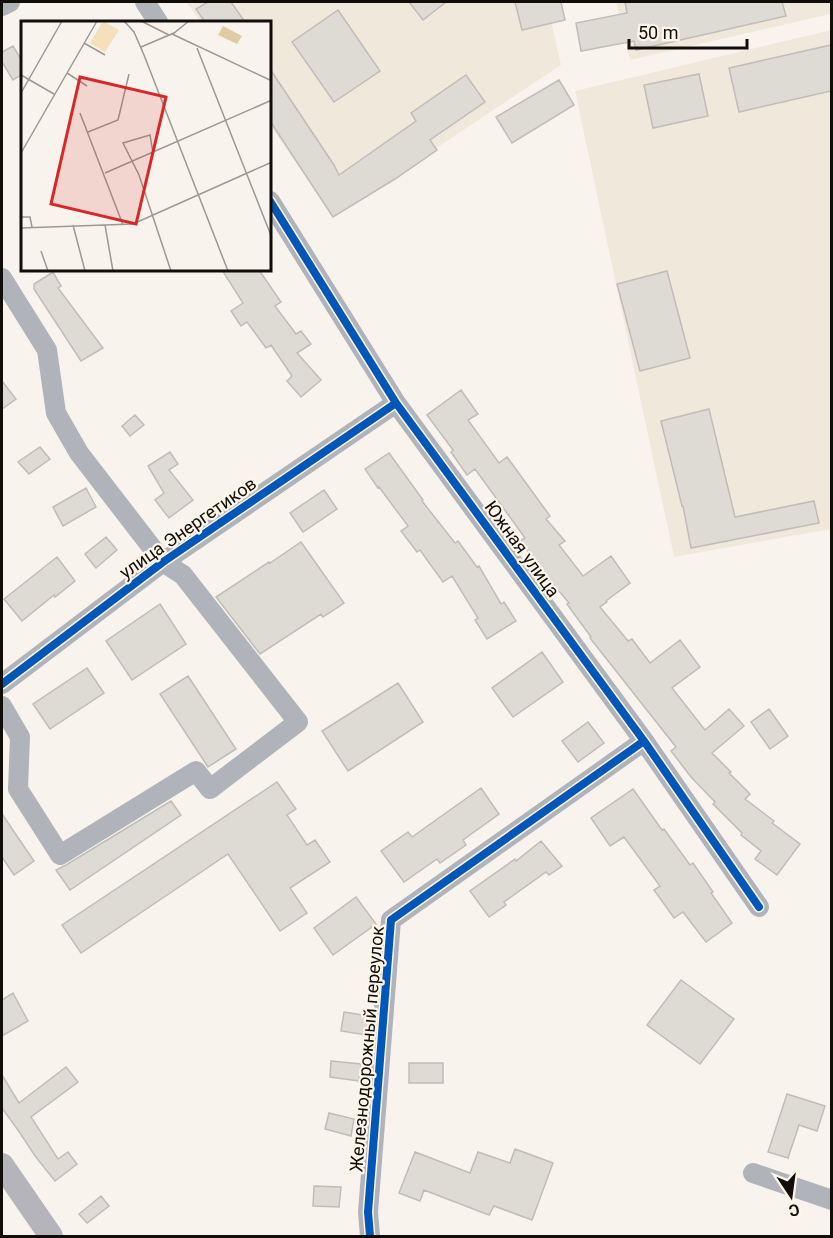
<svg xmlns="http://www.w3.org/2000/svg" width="833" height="1238" font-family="Roboto,sans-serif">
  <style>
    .built { fill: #f0e9db }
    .building { fill: #dedad4; stroke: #c0bcb7; stroke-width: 1.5 }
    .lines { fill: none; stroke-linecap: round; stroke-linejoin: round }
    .minor { stroke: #b1b3ba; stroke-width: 20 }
    .major { stroke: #b4b4ba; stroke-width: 24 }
    .cycleway-casing { stroke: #fdf5e8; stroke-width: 11 }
    .cycleway { stroke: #0057b8; stroke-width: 8 }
    .labels { text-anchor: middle; stroke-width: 4.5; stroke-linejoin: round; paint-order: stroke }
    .street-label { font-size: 18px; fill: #110e0a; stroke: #fdf5e8 }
    .inset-road { fill: none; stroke: #9c9892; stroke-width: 1.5 }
    .view { fill: #d62828; fill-opacity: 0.15; stroke: #d62828; stroke-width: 3 }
    .inset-edge { fill: none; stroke: #110e0a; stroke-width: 3 }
  </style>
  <rect width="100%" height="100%" fill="#f8f4ed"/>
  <path class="built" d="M190 2H547L561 65 333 217 270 125V22H201L187 3Z
    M616 2H831V14L630 60Z
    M831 30V529L674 557 575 91Z"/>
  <path class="building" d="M208 2H231L245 22H205L196 9Z
    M409 2H446L423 20Z
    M515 2H561L565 20 522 30Z
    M625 2H782L786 16 636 50 634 41 581 51 576 23 627 13Z
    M338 10 380 71 334 102 292 42Z
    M831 45V91L739 112 729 68Z
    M13 46 22 61V74L13 80 2 62V52Z
    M270 69 334 165 339 175 416 121 411 113 466 75 485 102 430 140 437 150 395 179 333 217 270 121Z
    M699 74 708 116 653 128 644 85Z
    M559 80 574 105 512 143 496 117Z
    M222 270H259L281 302 275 306 296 334 301 331 311 344 297 353 321 380 301 397 287 381 292 376 271 345 266 348 247 322 241 326 231 311 243 303Z
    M667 271 690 358 640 371 617 284Z
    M53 272 61 286 58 288 103 348 81 361 34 289V284Z
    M2 381 16 399 2 409Z
    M461 390 478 414 468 420 499 463 507 457 550 516 546 519 565 541 559 545 583 576 611 556 630 583 606 601 607 602 600 607 628 641 632 639 650 663 680 640 700 667 672 688 705 730 729 709 744 726 712 753 731 772 729 773 750 794 745 799 774 821 772 823 800 844 777 875 755 859 761 851 741 835 742 833 713 804 715 802 691 777 671 751 676 747 590 638 591 637 567 604 569 603 541 570 542 569 520 541 525 538 475 469 467 475 451 452 453 450 427 415Z
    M709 409 735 517 814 501 819 523 691 548 683 506H682L661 421Z
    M135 415 144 425 130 436 122 426Z
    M40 447 50 459 29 474 18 462Z
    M170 452 178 464 169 470 193 500 169 518 155 500 164 493 148 466Z
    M389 453 423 500 422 501 455 543 458 541 477 567 479 566 501 604 504 602 516 621 487 639 475 620 478 618 452 576 443 582 420 550 417 552 401 531 408 526 379 487 378 488 365 469Z
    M86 488 96 507 63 526 53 507Z
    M324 490 337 509 303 532 290 513Z
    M106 537 117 550 96 568 85 554Z
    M301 542 344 603 323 617 321 614 260 654 216 597 269 562 270 563Z
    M57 557 75 581 55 597 54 595 22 621 4 599Z
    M160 604 186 644 132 680 106 641Z
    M542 652 563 682 513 717 492 688Z
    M87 668 104 693 50 729 33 704Z
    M188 676 236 749 208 767 160 694Z
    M398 683 423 722 348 771 322 731Z
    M769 709 788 736 770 749 751 722Z
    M588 722 604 743 578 762 562 741Z
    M277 782 296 809 287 815 307 845 315 840 330 862 290 888 307 913 280 931 228 854 81 953 62 925Z
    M481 788 499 814 463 840 466 845 440 863 437 859 404 882 381 851 408 832 412 837Z
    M633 789 662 830 664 829 690 865 693 863 713 892 711 893 732 923 706 942 683 912 674 918 654 890 660 886 624 837 610 846 591 818Z
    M171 801 181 815 70 890 56 870 66 865Z
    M2 814 34 861 14 875 2 857Z
    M541 841 562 866 549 875 546 872 504 902 506 905 489 917 470 891 515 859 516 861Z
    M356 897 376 924 333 955 314 928Z
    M681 980 734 1019 700 1064 647 1025Z
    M13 993 28 1021 2 1036V1000Z
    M344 1012 369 1016 366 1035 341 1031Z
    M331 1061 361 1064 359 1081 330 1077Z
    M409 1063H443V1083H409Z
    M66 1067 78 1082 31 1117 58 1159 68 1152 77 1164 55 1181 35 1156 20 1133 2 1108V1075L19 1103Z
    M787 1094 825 1106 817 1131 799 1125 788 1158 768 1152Z
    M329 1113 354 1119 351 1136 325 1129Z
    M515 1149 553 1163 532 1220 494 1206 489 1215 424 1190 420 1201 399 1193 415 1152 470 1173 478 1152 510 1163Z
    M314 1186 341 1187 339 1207 313 1206Z
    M101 1196 109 1206 87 1223 79 1214Z"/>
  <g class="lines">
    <path class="minor" d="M145 2 158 22
      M2 6 10 2
      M270 201 396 403 644 741 759 907
      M2 278 47 350 56 413 79 453 163 562 183 575 298 722 210 789 196 771 60 855 18 789 20 737 2 706
      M2 684 163 562 396 403
      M753 1173 832 1200
      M370 1236 368 1212 391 920 644 741"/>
    <path class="major" d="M2 1165 51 1236"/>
    <defs>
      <path id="cycleway" d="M270 201 396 403 644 741 759 907
        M2 684 163 562 396 403
        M370 1236 368 1212 391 920 644 741"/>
    </defs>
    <use href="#cycleway" class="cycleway-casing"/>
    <use href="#cycleway" class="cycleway"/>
  </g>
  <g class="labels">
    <g class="street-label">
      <text transform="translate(188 528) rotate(-35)" y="6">улица Энергетиков</text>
      <text transform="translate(522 549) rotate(54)" y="6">Южная улица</text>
      <text transform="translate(367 1049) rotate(-85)" y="6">Железнодорожный переулок</text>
    </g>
  </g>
  <g transform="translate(21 21)">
    <rect width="250" height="250" fill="#f8f4ed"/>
    <path d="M82 0 98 9 84 31 69 22Z" fill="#f4e0bb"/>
    <path d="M202 5 221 15 216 23 197 14Z" fill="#e0cca4"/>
    <path class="inset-road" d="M103 0 113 11 123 34 207 250M120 0 148 14M151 13 251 60M63 22 84 34M120 26 153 12 168 0M176 27 251 217M46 52 66 65M0 54 33 73M0 72 41 0M59 92 102 204M67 111 97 99 108 53M0 132 76 0M132 132 129 114 102 122 118 154 150 250M84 152 251 79M0 196H9L11 206M52 204 64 250M84 204 92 250M0 207 112 203 251 141M20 230 27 250"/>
    <path class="view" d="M59 56 145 76 115 203 30 183Z"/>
    <rect width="250" height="250" class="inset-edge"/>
  </g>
  <rect width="833" height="1238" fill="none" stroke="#110e0a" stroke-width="6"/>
  <g transform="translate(791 1196) rotate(167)" stroke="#fdf5e8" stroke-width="4.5" paint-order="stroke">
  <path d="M0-4.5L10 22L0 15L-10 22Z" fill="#110e0a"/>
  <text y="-9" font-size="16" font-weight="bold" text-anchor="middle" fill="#110e0a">С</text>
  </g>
  <path d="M629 39v9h118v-9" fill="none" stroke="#110e0a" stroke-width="3"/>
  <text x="638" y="39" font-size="18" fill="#110e0a" stroke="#fdf5e8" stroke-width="4.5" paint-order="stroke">50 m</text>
</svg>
